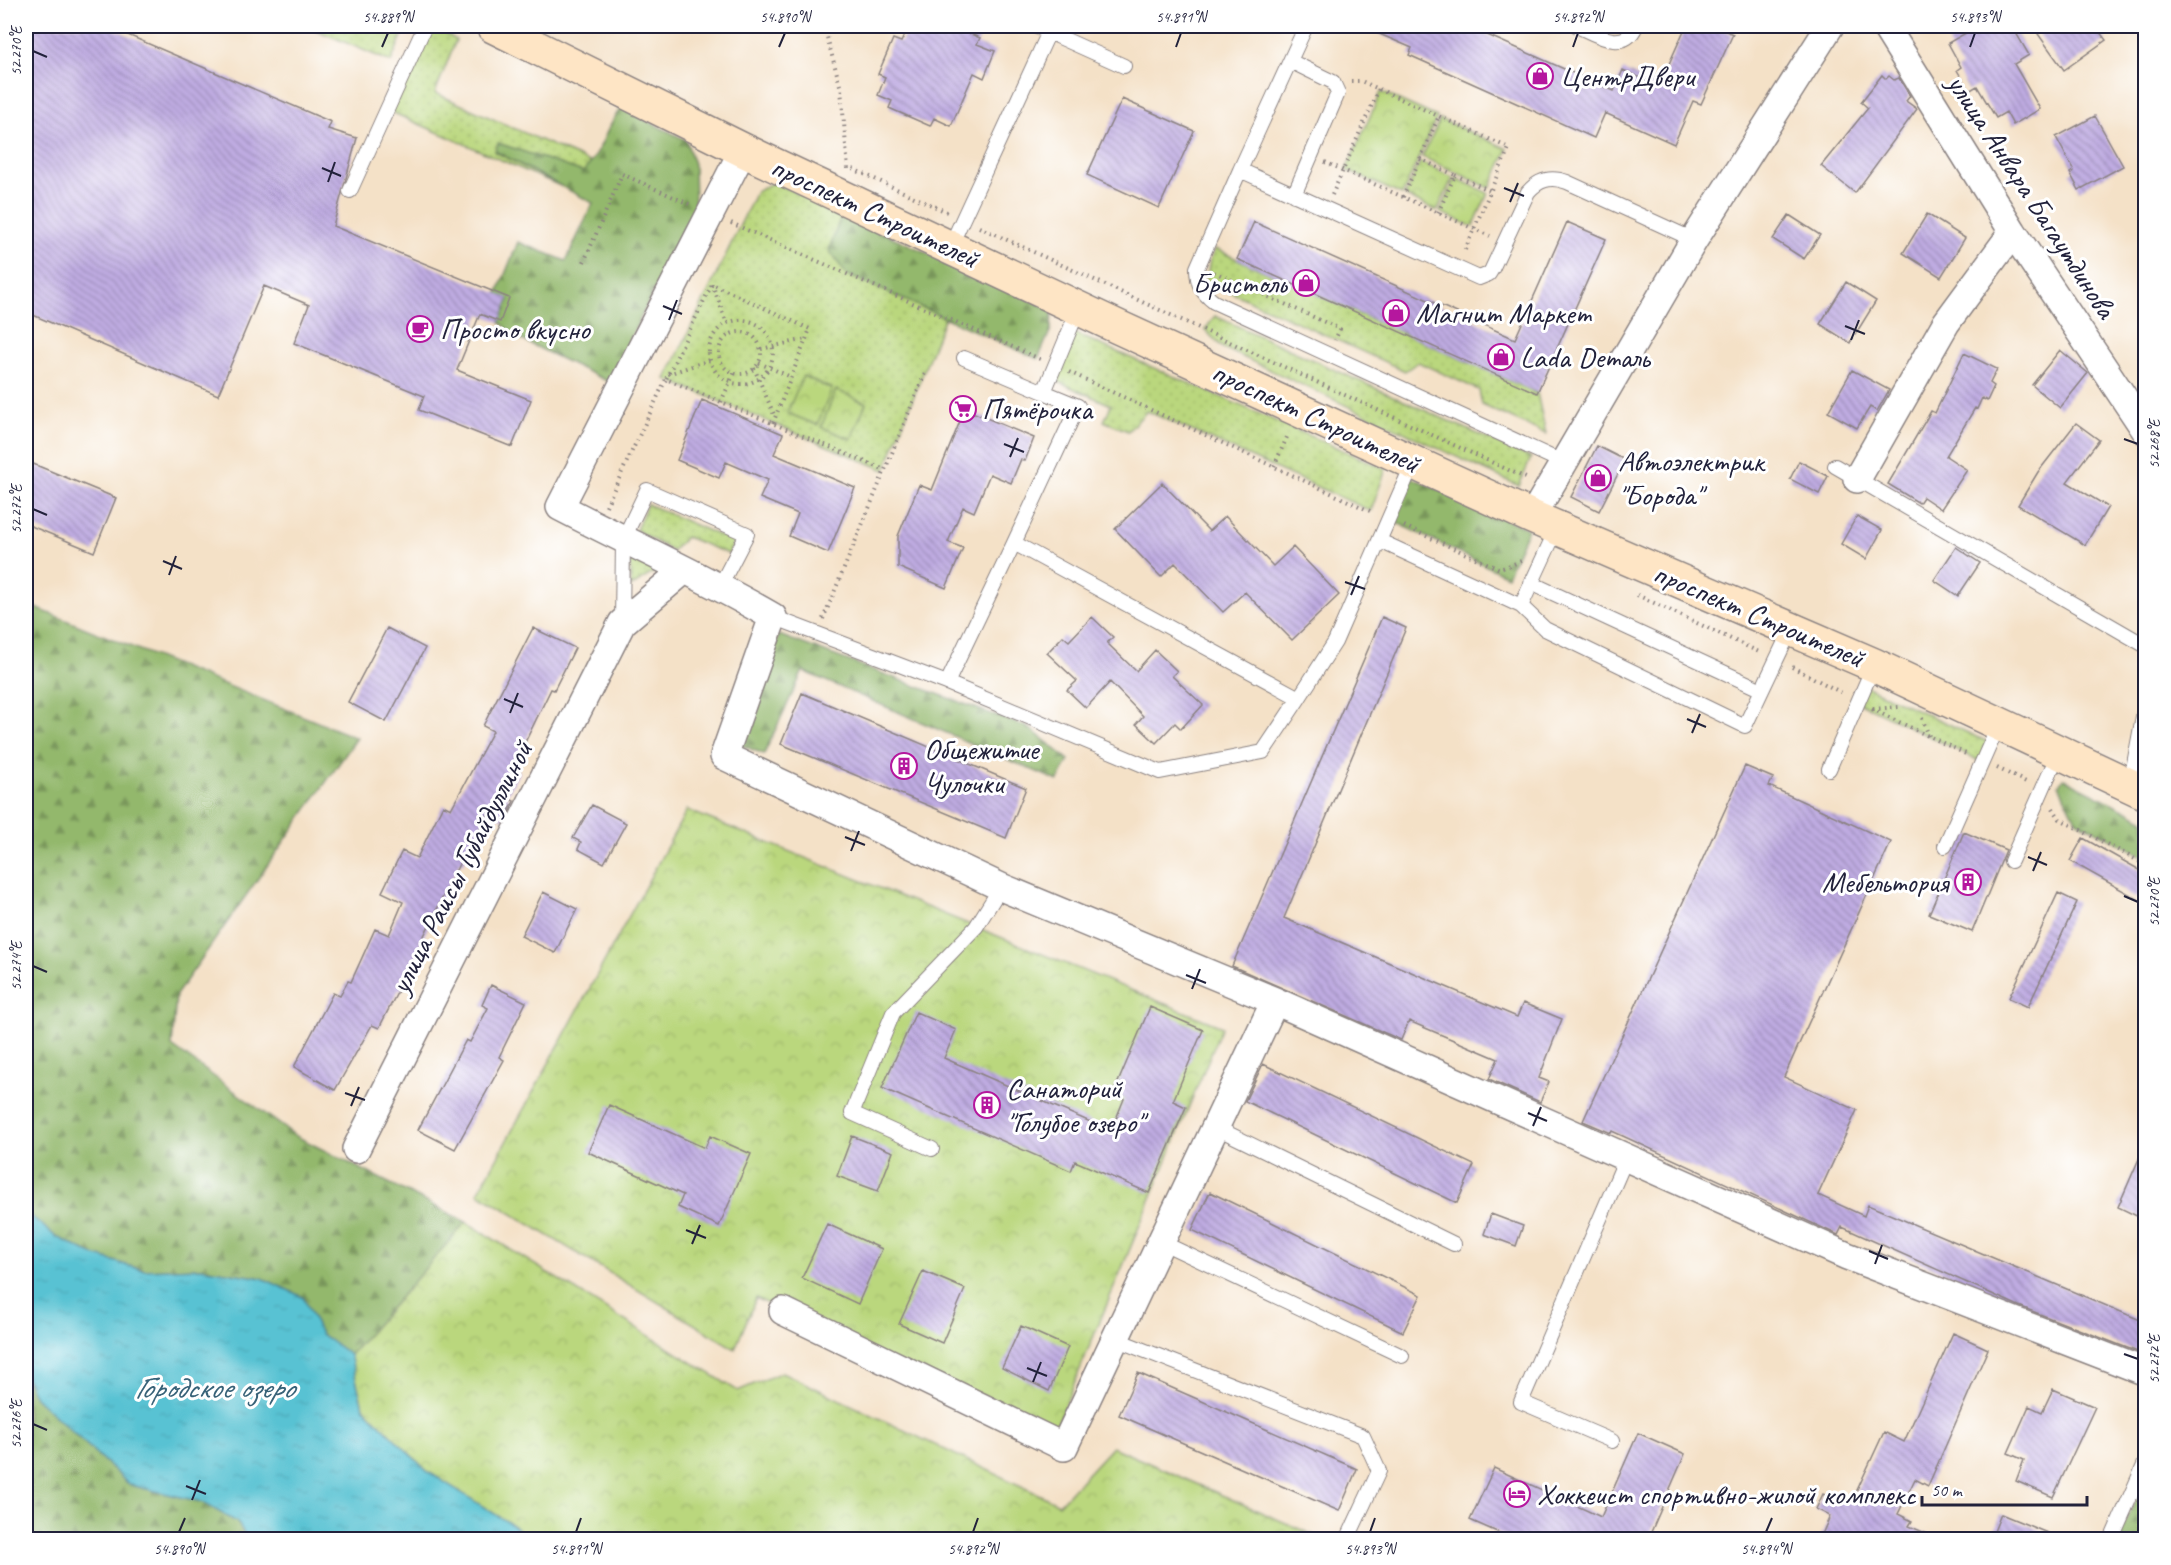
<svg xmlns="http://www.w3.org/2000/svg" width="2171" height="1565" font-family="Caveat,sans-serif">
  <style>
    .grass { fill: url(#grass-dots); stroke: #6e7c5c; stroke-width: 1.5 }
    .forest { fill: url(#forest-firs); stroke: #5a6d54; stroke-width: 1.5 }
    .park { fill: url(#park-crowns); stroke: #6e7c5c; stroke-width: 1.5 }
    .water { fill: url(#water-ripples); stroke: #3d7287; stroke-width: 1.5 }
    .building { fill: url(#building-back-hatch) }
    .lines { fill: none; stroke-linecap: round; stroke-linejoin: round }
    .lane-casing { stroke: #8b8281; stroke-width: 16 }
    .street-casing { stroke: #8b8281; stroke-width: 30 }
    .secondary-casing { stroke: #8b8281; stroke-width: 36 }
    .path { stroke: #8b8281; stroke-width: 4; stroke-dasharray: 1.5 4.5; stroke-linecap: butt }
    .lane { stroke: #fff; stroke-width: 14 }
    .street { stroke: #fff; stroke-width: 27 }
    .secondary { stroke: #fee5c5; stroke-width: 33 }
    .ticks { fill: none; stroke: #22223b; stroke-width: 2 }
    .labels { text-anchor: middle; stroke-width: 6; stroke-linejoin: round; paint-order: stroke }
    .poi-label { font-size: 30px; fill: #22223b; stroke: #fff; text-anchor: start }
    .street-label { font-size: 30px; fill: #22223b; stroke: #fff }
    .water-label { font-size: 32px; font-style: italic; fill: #386278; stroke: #fff }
    .neatline { fill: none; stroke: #22223b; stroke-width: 2 }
    .ticks-label { font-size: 15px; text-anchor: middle; fill: #22223b }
  </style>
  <defs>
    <pattern id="grass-dots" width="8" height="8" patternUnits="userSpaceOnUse" patternTransform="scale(1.5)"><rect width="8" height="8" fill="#bad77d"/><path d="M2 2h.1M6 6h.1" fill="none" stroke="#a0b86d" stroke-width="1.8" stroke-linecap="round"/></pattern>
    <pattern id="forest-firs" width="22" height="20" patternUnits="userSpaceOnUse" patternTransform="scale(1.5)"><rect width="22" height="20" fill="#93b86c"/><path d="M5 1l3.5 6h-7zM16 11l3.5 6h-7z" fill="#78955a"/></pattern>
    <pattern id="park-crowns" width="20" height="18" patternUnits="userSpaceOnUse" patternTransform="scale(1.5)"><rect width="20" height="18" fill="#bad77d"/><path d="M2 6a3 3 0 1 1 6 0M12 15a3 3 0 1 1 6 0" fill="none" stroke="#a0b86d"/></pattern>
    <pattern id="water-ripples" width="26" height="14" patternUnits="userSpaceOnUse" patternTransform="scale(1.5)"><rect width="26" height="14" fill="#58c2d3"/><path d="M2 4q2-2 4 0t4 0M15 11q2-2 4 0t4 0" fill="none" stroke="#4ca6b6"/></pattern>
    <pattern id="building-back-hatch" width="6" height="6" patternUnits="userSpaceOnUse" patternTransform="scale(1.5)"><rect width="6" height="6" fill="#bface2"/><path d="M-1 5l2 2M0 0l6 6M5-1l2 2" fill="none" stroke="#9b8cb8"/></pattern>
  </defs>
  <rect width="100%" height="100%" fill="#fff"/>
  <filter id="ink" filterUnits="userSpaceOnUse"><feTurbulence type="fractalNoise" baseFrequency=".0167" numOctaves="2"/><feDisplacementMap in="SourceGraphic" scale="12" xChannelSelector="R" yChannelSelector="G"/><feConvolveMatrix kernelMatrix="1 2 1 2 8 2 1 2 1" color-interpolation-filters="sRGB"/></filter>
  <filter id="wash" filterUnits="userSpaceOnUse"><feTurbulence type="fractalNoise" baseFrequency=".008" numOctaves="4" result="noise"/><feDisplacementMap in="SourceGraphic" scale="24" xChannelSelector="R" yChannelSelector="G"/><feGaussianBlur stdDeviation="1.35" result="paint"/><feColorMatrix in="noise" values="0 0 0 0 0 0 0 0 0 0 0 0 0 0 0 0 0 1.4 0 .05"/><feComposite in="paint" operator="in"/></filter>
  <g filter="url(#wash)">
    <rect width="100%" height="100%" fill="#f4e1c7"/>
    <path class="grass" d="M307 26H406L391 62Z
      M439 29 456 40 435 93 592 163 583 172 498 144 495 152 567 189 387 110 420 37Z
      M773 182 842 214 846 274 945 317 885 470 666 379 756 192Z
      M1215 249 1537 393 1546 434 1482 405 1479 390 1418 362 1405 371 1206 281 1210 260Z
      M1215 316 1531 458 1519 486 1223 348 1205 330Z
      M1069 331 1386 469 1371 511 1147 411 1128 431 1104 421 1111 405 1050 378Z
      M647 504 734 542 729 554 686 537 672 551 636 530Z
      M630 556 657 570 631 587Z
      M1865 686 1990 743 1982 762 1858 702Z"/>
    <path class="forest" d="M621 108 686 140 694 164 695 207 609 382 518 338 500 322 509 299 497 294 518 242 566 261 593 203 495 151 498 143 583 172C601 154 605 128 621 108Z
      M842 214 1052 310 1051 329 1038 359 846 274 829 250Z
      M1408 476 1528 529 1507 576 1389 519Z
      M26 604 357 738 176 995 172 1046 296 1136 466 1222 350 1355 321 1334 303 1297 262 1278 201 1268 143 1270 93 1255 55 1236 26 1212Z
      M779 635 1029 728 1069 760 1058 781 803 671 764 754 736 743Z
      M2063 778 2145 820V857L2076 820 2059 785Z
      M26 1377 35 1397 130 1485 202 1502 237 1522 248 1539H26Z
      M2145 1477V1539H2118Z"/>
    <path class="park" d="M1381 92 1437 117 1402 195 1346 170Z
      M1440 119 1508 149 1490 188 1422 157Z
      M1420 162 1453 177 1437 211 1405 196Z
      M1456 178 1488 193 1473 227 1440 212Z
      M803 376 832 389 817 425 787 413Z
      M836 390 866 403 851 439 821 427Z
      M687 810 1222 1027 1051 1439 756 1298 735 1349 478 1193Z
      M466 1222 738 1391 782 1372 1059 1504 1112 1447 1318 1537 1316 1540 525 1539 517 1528 427 1471 363 1407 350 1355Z"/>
    <path class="water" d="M26 1212 55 1236 93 1255 143 1270 201 1268 262 1278 303 1297 321 1334 350 1355 363 1407 427 1471 517 1528 525 1539H248L237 1522 202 1502 130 1485 35 1397 26 1377Z"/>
    <g id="blocks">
      <path class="building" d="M26 26H107L331 122 328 129 357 138 333 226 509 298 500 322 480 314 457 370 531 400 512 447 419 410 424 396 294 343 309 305 264 286 218 395 26 312Z
        M909 26H952L980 38 977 44 995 51 984 78 974 73 951 126 934 118 930 126 889 108 892 101 878 95 885 77 878 74 893 39 901 42Z
        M1361 26H1467L1614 91 1623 70 1659 86 1686 26H1714L1733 34 1701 104 1693 101 1674 144 1605 113 1594 138 1409 55 1412 48Z
        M1978 26H2012L2029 55 2014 64 2040 109 2013 125 2006 112 1996 118 1977 86 1969 91 1957 70 1961 67 1948 43Z
        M2049 26H2095L2106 40 2064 70 2038 34Z
        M1882 75 1886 79 1889 76 1894 80 1899 78 1910 96 1906 101 1917 109 1855 193 1821 166 1868 108 1861 102Z
        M1122 99 1194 131 1159 208 1087 175Z
        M2095 116 2123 166 2079 190 2070 173 2074 171 2056 137Z
        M1927 214 1965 238 1941 277 1903 253Z
        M1789 215 1820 235 1804 259 1773 239Z
        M1254 222 1515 339 1567 222 1606 239 1537 393 1237 259Z
        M1846 282 1876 301 1850 343 1820 324Z
        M2060 350 2088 373 2060 408 2032 385Z
        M1964 353 1997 369 1990 383 1994 386 1987 401 1982 398 1977 409 1975 408 1946 456 1967 470 1941 509 1923 497 1919 503 1888 484 1931 411 1935 413Z
        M1852 370 1889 390 1877 411 1870 407 1857 428 1828 412Z
        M702 400 783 434 774 454 855 488 828 553 789 536 798 514 760 498 768 480 726 462 719 478 677 460Z
        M965 409 1034 438 1025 461 1021 459 1011 483 990 474 974 512 963 507 948 542 963 548 946 588 898 567V536L919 485 932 490Z
        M2076 423 2099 440 2067 482 2108 507 2085 545 2018 505 2038 472Z
        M1597 446 1625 460 1599 511 1571 497Z
        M26 461 116 498 94 552 26 524Z
        M1799 461 1828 476 1819 494 1790 479Z
        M1162 483 1209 531 1225 516 1273 566 1293 547 1339 595 1292 640 1245 592 1223 612 1175 563 1161 577 1115 529Z
        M1857 516 1882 530 1866 559 1841 544Z
        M1956 547 1980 563 1958 596 1934 580Z
        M1092 617 1113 637 1107 643 1136 671 1155 650 1177 671 1172 676 1203 705 1181 729 1175 723 1156 743 1136 724 1143 716 1110 682 1086 708 1067 690 1077 681 1047 653 1063 636 1069 641Z
        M1382 617 1406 628 1284 918 1517 1017 1523 1003 1562 1019 1539 1078 1549 1082 1540 1102 1489 1079 1498 1059 1409 1021 1401 1040 1232 966Z
        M387 628 425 648 386 722 348 702Z
        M533 628 575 648 554 690 551 689 513 767 520 771 506 797 514 801 505 820 489 812 463 864 460 862 420 944 422 945 402 990 399 989 379 1028 372 1025 335 1090 294 1067 333 993 340 996 348 981 351 982 375 929 389 935 403 902 382 892 402 851 417 858 443 805 451 809 493 731 483 726Z
        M802 693 1026 788 1006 838 781 744Z
        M1745 766 1773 778 1769 786 1891 842 1784 1077 1857 1110 1818 1195 1864 1216 1868 1205 2145 1322V1348L2143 1354 2019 1306 1842 1227 1838 1235 1612 1131 1611 1133 1583 1121Z
        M592 805 626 823 604 863 578 849 581 842 573 838Z
        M1964 832 2006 850 1972 932 1929 914Z
        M2083 838 2145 873V903L2070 861Z
        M543 892 577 909 555 953 521 936Z
        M2058 893 2077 902 2028 1007 2009 998Z
        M491 985 526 1002 499 1057 504 1060 455 1149 418 1130 466 1040 470 1042 488 1008 482 1005Z
        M1150 1007 1203 1030 1173 1101 1186 1107 1149 1193 1075 1161 1071 1171 882 1088 916 1012 956 1030 944 1058 1111 1131 1124 1099 1113 1094Z
        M1263 1064 1474 1165 1457 1203 1245 1101Z
        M609 1105 705 1148 710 1136 751 1154 719 1226 678 1207 683 1195 588 1152Z
        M852 1136 893 1152 878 1191 837 1176Z
        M2145 1145V1220L2118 1207Z
        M1210 1192 1421 1295 1403 1332 1192 1230Z
        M1491 1214 1523 1226 1516 1246 1484 1234Z
        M827 1224 882 1249 858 1304 802 1278Z
        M923 1271 965 1289 942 1343 899 1324Z
        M1021 1326 1068 1347 1049 1391 1002 1368Z
        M1953 1333 1988 1349 1928 1486 1915 1479 1898 1514 1912 1521 1909 1526 1939 1539H1820L1830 1516 1816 1509 1823 1494 1836 1500 1839 1495 1852 1501 1884 1432 1904 1442Z
        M1138 1373 1357 1469 1339 1511 1119 1415Z
        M2053 1389 2095 1407 2053 1497 2016 1481 2024 1460 2008 1453 2029 1406 2042 1412Z
        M1638 1433 1685 1454 1648 1539H1513L1470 1520 1494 1468 1601 1517Z
        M2001 1514 2062 1539H1991Z"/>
    </g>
  </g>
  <g filter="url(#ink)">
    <use href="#blocks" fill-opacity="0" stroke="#8b8281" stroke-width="1.5"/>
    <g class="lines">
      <defs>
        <path id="lane" d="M1035 26 1124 66
          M1577 26C1597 35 1624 53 1636 26
          M1290 61 1333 82 1338 93 1294 195
          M1240 170 1306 26
          M350 191 425 26
          M950 247 1049 32
          M1079 308 1044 392 1078 406 1014 543 1299 698 1335 642 1413 463
          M964 358 1044 392
          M1562 462 1214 302C1202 293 1197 284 1197 268L1240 170 1479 278 1489 274 1492 269 1528 192C1539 179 1551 176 1567 182L1694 240
          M1835 466 2146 646
          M1380 541 1521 606 1557 528
          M1014 543 947 683 1160 772 1263 752 1299 698
          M1531 583 1762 690 1791 629
          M1521 606 1545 629 1745 726 1762 690
          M773 617 947 683
          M622 623 623 540 647 490 747 534 720 586
          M1829 769 1874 665
          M2130 785 2146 701
          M1945 846 1999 724
          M2011 861 2059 752
          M1215 1127 1454 1244
          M932 1149 852 1113 893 1013 976 927 1001 887
          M1161 1242 1402 1356
          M1115 1339 1363 1436 1379 1471 1347 1540
          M1612 1441 1521 1402 1627 1156
          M2111 1540 2146 1461"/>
        <path id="street" d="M1885 26 2013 232 2146 431
          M743 150 560 507C631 544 705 577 773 617L724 756 1001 887 1275 1001 1847 1256 2146 1372
          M1857 479 1946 323 2013 232
          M1532 517 1694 240 1830 26
          M356 1149 622 623 683 571
          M783 1311 1064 1447 1275 1001"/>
        <path id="secondary" d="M493 26 743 150 1118 327 1532 517 1874 665 2146 793"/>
      </defs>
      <use href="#lane" class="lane-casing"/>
      <use href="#street" class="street-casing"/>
      <use href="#secondary" class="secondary-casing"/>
      <path class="path" d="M824 26 841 89 848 169
        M1351 81H1361L1509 148 1464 252
        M1420 159 1455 175 1438 213
        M1325 162 1490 236
        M853 169 947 212
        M1455 175 1491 191
        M1332 195 1379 89
        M1403 197 1439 116
        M731 223 1040 359
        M979 227 1528 479
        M584 262 622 174 689 204
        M1214 272 1340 329 1335 340
        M712 284 727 323
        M709 352a32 32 0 1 1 64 0a32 32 0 1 1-64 0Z
        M719 353a21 21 0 1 1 42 0a21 21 0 1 1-42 0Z
        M761 349 806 339
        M759 363 791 377
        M754 368 775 417
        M1069 372 1372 512
        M668 374 710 360
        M721 402 734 373
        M773 423 810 329 712 284 666 379 885 470 925 373
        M1274 466 1288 435
        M606 506 666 379
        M1404 526 1500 569 1524 560
        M1637 595 1761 653
        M823 619 885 470
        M1792 667 1844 694
        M1872 709 1968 755
        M1873 709 1899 707
        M1922 718 1929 736
        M1997 768 2028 783
        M2053 808 2060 819 2146 865
        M2134 1540 2146 1513"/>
      <use href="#lane" class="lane"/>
      <use href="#street" class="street"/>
      <use href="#secondary" class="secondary"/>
    </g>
  </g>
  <path class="ticks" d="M382 47 388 33M779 47 785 33M1176 47 1181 33M1573 47 1578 33M1970 47 1975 33M33 51 47 57M322 168 341 176M328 182 335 162M1504 188 1524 196M1510 202 1518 183M663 306 682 314M669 320 677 300M1845 326 1865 334M1851 340 1859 320M2124 439 2138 444M1004 444 1024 452M1010 457 1018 438M33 509 47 515M163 561 182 569M169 575 176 556M1345 582 1365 589M1351 595 1359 576M504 699 523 707M510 713 518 693M1687 719 1706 727M1692 733 1700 714M845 837 865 845M851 851 859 831M2028 857 2047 865M2033 871 2041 852M2124 896 2138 902M33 966 47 972M1186 975 1206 983M1192 989 1200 969M345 1093 365 1100M351 1106 359 1087M1528 1113 1547 1121M1533 1126 1541 1107M686 1230 706 1238M692 1244 700 1225M1869 1251 1888 1259M1875 1264 1882 1245M2124 1354 2138 1359M1027 1368 1047 1376M1033 1382 1041 1362M33 1424 47 1430M186 1486 206 1494M192 1500 200 1480M179 1532 185 1518M576 1532 581 1518M973 1532 978 1518M1370 1532 1375 1518M1766 1532 1772 1518"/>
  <defs>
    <symbol id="shop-ring" viewBox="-11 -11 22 22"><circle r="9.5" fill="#fff" stroke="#b5179e" stroke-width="1.5"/><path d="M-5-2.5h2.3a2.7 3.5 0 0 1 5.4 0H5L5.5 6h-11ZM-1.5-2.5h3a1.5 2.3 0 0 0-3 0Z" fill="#b5179e"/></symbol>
    <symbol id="cafe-ring" viewBox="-11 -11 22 22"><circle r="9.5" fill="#fff" stroke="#b5179e" stroke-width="1.5"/><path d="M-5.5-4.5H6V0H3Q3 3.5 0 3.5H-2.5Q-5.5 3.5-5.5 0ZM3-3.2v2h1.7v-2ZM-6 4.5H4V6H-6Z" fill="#b5179e"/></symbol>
    <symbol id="supermarket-ring" viewBox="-11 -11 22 22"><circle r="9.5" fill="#fff" stroke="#b5179e" stroke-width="1.5"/><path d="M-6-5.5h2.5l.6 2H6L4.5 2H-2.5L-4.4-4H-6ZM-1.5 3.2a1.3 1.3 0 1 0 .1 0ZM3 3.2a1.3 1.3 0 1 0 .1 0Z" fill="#b5179e"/></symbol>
    <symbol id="building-ring" viewBox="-11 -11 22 22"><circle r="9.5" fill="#fff" stroke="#b5179e" stroke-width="1.5"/><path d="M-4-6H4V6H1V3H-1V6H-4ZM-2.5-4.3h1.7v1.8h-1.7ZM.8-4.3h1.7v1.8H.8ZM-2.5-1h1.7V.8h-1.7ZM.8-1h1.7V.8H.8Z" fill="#b5179e"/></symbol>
    <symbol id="hotel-ring" viewBox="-11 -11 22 22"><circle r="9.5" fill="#fff" stroke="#b5179e" stroke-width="1.5"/><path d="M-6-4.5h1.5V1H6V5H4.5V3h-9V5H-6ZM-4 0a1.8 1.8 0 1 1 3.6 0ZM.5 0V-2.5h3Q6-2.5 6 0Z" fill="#b5179e"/></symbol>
  </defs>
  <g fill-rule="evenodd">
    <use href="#shop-ring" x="1525" y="61" width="30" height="30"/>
    <use href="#shop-ring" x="1291" y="268" width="30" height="30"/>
    <use href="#shop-ring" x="1381" y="298" width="30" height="30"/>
    <use href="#cafe-ring" x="405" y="314" width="30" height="30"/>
    <use href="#shop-ring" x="1486" y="342" width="30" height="30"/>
    <use href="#supermarket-ring" x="948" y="394" width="30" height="30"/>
    <use href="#shop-ring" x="1583" y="463" width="30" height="30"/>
    <use href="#building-ring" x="889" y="751" width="30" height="30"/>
    <use href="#building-ring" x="1953" y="867" width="30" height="30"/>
    <use href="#building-ring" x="972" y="1090" width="30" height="30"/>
    <use href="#hotel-ring" x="1502" y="1479" width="30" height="30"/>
  </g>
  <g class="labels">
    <g class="poi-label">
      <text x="1560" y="86">ЦентрДвери</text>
      <text x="1286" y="293" text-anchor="end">Бристоль</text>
      <text x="1416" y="323">Магнит Маркет</text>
      <text x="440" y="339">Просто вкусно</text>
      <text x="1520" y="367">Lada Dеталь</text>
      <text x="982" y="419">Пятёрочка</text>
      <text x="1618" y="471">Автоэлектрик<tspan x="1618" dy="34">"Борода"</tspan></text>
      <text x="924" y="759">Общежитие<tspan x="924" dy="34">Чулочки</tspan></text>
      <text x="1948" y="892" text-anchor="end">Мебельтория</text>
      <text x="1006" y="1098">Санаторий<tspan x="1006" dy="34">"Голубое озеро"</tspan></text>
      <text x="1537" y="1504">Хоккеист спортивно-жилой комплекс</text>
    </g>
    <g class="street-label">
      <text transform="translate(2032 196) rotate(57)" y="10">улица Анвара Багаутдинова</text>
      <text transform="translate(875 212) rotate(25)" y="10">проспект Строителей</text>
      <text transform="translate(1316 417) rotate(25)" y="10">проспект Строителей</text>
      <text transform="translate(1759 615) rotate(23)" y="10">проспект Строителей</text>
      <text transform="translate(461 867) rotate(-63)" y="10">улица Раисы Губайдуллиной</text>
    </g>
    <g class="water-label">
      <text x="214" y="1398">Городское озеро</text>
    </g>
  </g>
  <rect width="2171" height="1565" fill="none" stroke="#fff" stroke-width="66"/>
  <path d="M1922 1496v9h165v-9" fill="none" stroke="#22223b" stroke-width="3"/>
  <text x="1931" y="1496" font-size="18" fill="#22223b" stroke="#ffffff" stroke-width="4.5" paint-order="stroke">50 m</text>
  <rect x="33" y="33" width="2105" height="1499" class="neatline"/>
  <g class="ticks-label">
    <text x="388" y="22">54.889°N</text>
    <text x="785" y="22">54.890°N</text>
    <text x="1181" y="22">54.891°N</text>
    <text x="1578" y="22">54.892°N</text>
    <text x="1975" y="22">54.893°N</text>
    <text transform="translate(16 51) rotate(-90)" y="5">52.270°E</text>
    <text transform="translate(2154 444) rotate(-90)" y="5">52.268°E</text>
    <text transform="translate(16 509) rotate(-90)" y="5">52.272°E</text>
    <text transform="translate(2154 902) rotate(-90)" y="5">52.270°E</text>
    <text transform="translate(16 966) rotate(-90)" y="5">52.274°E</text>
    <text transform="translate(2154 1359) rotate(-90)" y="5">52.272°E</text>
    <text transform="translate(16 1424) rotate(-90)" y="5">52.276°E</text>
    <text x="179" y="1554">54.890°N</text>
    <text x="576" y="1554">54.891°N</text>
    <text x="973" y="1554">54.892°N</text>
    <text x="1370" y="1554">54.893°N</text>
    <text x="1766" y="1554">54.894°N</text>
  </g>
</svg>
